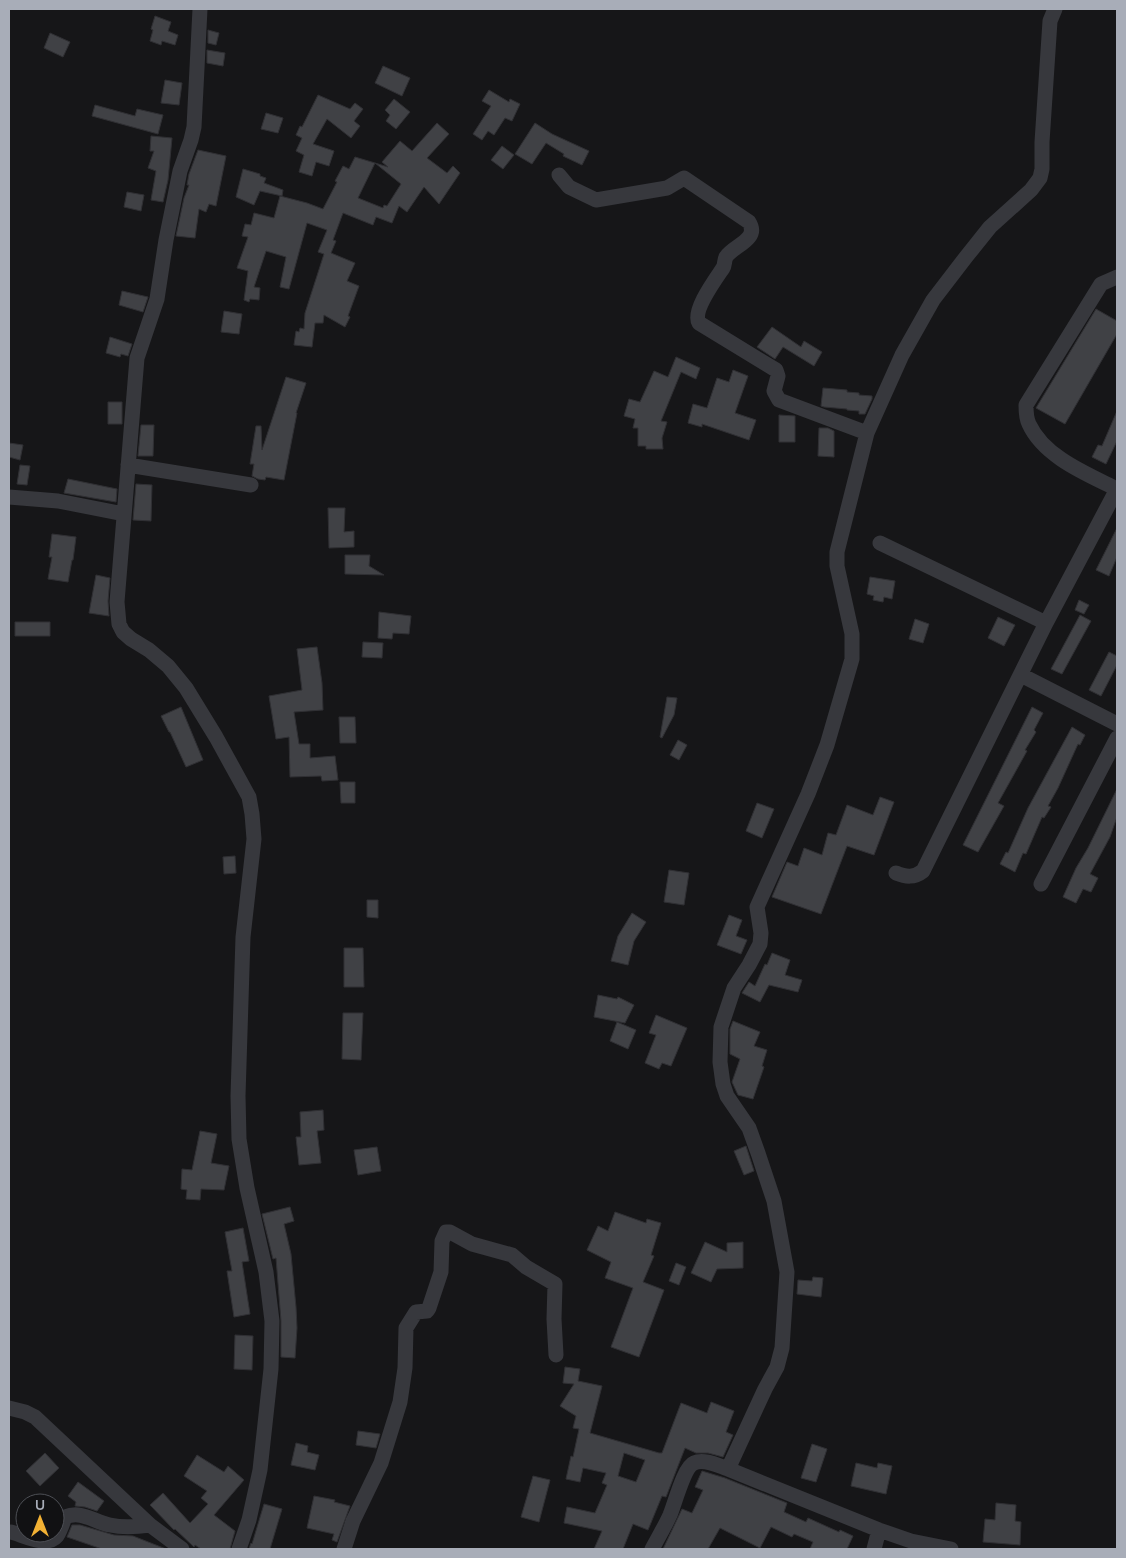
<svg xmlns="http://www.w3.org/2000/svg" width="1126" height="1558" font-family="Manrope,sans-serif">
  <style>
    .building { fill: #404145; stroke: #303034; fill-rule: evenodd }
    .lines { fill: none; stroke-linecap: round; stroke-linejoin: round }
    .minor { stroke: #37383d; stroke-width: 15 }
  </style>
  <rect width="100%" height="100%" fill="#161618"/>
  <path class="building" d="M155 16 171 22 168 31 178 35 175 45 162 41 161 45 150 41 153 30 151 29Z
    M208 30 219 33 216 45 208 43Z
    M50 33 70 42 63 57 44 48Z
    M207 50 225 53 223 66 207 63Z
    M383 66 410 78 402 96 375 83Z
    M165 80 182 83 179 105 161 103Z
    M489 90 509 102 510 99 520 104 512 121 505 118 494 135 488 131 482 140 473 134 491 106 482 101Z
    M318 95 350 109 355 103 363 109 354 121 360 126 351 138 327 119 313 144 334 151 329 166 316 162 312 176 299 172 304 155 296 151 302 138 296 135 300 126 302 127Z
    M394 99 410 112 396 129 386 121 390 115 385 110Z
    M95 105 135 116 137 109 163 115 158 134 92 116Z
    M266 113 283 118 278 133 261 129Z
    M437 123 449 134 427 158 447 173 453 166 460 173 439 204 424 187 407 212 399 206 392 223 376 217 373 225 343 213 333 240 336 241 331 253 355 263 347 281 359 286 348 316 350 317 345 327 324 315 323 323H315L312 347 294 345 296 331 299 332 300 328 304 329 305 313 324 254 318 252 327 230 307 223 289 289 280 287 286 257 266 251 254 287 260 288 259 300 250 299 249 302 244 300 248 271 237 268 248 237 242 236 245 224 251 225 254 213 274 218 280 196 307 203 323 209 337 182 335 181 343 166 349 169 355 157 375 163 358 198 383 208 384 205 387 206 401 184 375 163 388 167 382 162 400 141 412 151Z
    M535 123 552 134 589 151 582 165 563 156 564 154 546 143 532 164 515 154Z
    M151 136 172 138 168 180 163 202 151 200 156 171 148 168 154 151H150Z
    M502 146 514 155 503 169 491 160Z
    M198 150 226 156 216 206 209 204 206 212 199 209 195 238 176 236 184 198 189 185H187L189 174Z
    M243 169 260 174V176L266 178 264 183 283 190 282 196 260 191 254 205 236 197Z
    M127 192 144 195 141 211 124 207Z
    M122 291 148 297 143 312 119 305Z
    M1096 309 1117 321V334L1065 424 1036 408Z
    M224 311 242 314 239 334 221 332Z
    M772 327 801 347 804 341 822 352 814 366 783 347 775 359 757 347Z
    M110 337 132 344 128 356 121 354 120 357 106 353Z
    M676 357 700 368 696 379 681 372 661 421 667 422 662 438 663 449H646V446H638V428H633L635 419 624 416 629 399 640 402 654 371 668 377Z
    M733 370 748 376 735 413 756 420 749 440 702 424V427L688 423 693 404 707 408 717 378 729 382Z
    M286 377 306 383 296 413H297L284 480 266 477 265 480 258 479 252 476 254 464H250L256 426H261L262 450Z
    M823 388 847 390V392L859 393V395L872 396V399L865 414H859V411L847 410V409L824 407 821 406Z
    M108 402H122V424H108Z
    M1117 411V441L1106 464 1092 457 1098 445 1102 446Z
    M779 415 795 416V442H779Z
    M141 425H154L153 456H138Z
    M819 428H828L834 431V457L818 456Z
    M9 443 23 445 20 460 9 457Z
    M20 465 30 466 27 485 17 484Z
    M68 479 117 489 116 502 64 493Z
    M136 484 152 485 151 521 133 520Z
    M328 508H345L344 532 354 531V547L329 548Z
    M1117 528V557L1109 576 1096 570Z
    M52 534 76 537 73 560H72L68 582 48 579 52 557H49Z
    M345 555H370L369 566 384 575 345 574Z
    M96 575 110 578 108 601 109 616 89 613Z
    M870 577 895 581 892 599 884 597 883 602 873 600 874 596 867 594Z
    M1079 600 1089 605 1084 614 1075 610Z
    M379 612 411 616 409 634 393 633 392 639 378 638Z
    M1080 615 1091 621 1062 674 1051 669Z
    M998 617 1015 625 1004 646 988 638Z
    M915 619 929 624 923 643 909 639Z
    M15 622H50V636H15Z
    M363 642 383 643 382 658 362 657Z
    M317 647 322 683 323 710 294 712 299 744H310V758L335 756 338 780 322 781 321 776 290 777 289 737 276 739 269 696 302 690 297 649Z
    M1109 652 1117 656V665L1101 696 1089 690Z
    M667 697 677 698 674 715 662 738 660 737Z
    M181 707 203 760 186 767 170 732H169L161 716Z
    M1032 707 1043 713 1034 730 1036 732 1025 750 1027 751 998 803 1004 806 978 852 963 845Z
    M339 717H355L356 743H340Z
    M1072 727 1085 735 1080 745 1078 744 1058 788 1048 806 1051 807 1044 818 1042 817 1026 854 1023 853 1015 872 1000 864 1006 852 1008 853 1028 808Z
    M678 740 687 745 679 760 670 755Z
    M340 782H355V803H341Z
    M1117 789V817L1110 837 1090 874 1098 878 1091 892 1083 889 1076 903 1063 897 1076 868 1088 848Z
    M880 797 894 802 874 855 847 846 821 914 772 897 787 862 798 866 804 848 822 855 828 833 836 835 847 805 873 815Z
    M757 803 774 809 762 838 746 831Z
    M235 856 236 873 224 874 223 857Z
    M669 870 689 873 684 905 664 902Z
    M367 900H378V918L367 917Z
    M632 913 646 922 634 941 628 965 611 961 618 936Z
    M729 915 742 920 736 936 747 940 741 954 717 945Z
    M344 948H363L364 987H344Z
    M772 953 790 960 785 975 802 980 798 992 769 985 760 1002 742 993 749 982 755 986 765 964 767 965Z
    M598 995 617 999 618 997 634 1005 625 1023 594 1017Z
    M343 1013H363L361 1060 342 1059Z
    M656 1015 687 1028 671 1066 662 1063 659 1069 645 1063 656 1035 649 1033Z
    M733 1021 760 1032 754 1046 767 1050 762 1066 764 1067 753 1099 738 1095 732 1082 740 1059 730 1054V1029Z
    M617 1022 636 1030 628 1049 610 1041Z
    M323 1110 324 1130 317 1131 321 1163 299 1165 296 1137H301L300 1112Z
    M200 1131 217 1134 211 1163 229 1166 224 1190 201 1189 200 1200 186 1199 187 1190 181 1189 182 1169 192 1170Z
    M746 1146 754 1171 744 1175 734 1151Z
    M377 1147 381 1171 358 1175 354 1150Z
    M290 1207 294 1221 284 1224 291 1254 296 1307 297 1328 295 1358 281 1357V1321L276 1258 273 1259 262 1214Z
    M615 1212 646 1223 647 1219 661 1223 651 1255 654 1256 643 1282 664 1290 639 1357 611 1347 633 1288 605 1278 611 1262 587 1250 598 1226 608 1231Z
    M243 1228 249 1261 242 1262 250 1314 234 1317 227 1271H232L225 1232Z
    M705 1242 727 1252V1243L743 1242V1268L717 1269 711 1282 691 1273Z
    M676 1263 686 1267 679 1285 669 1281Z
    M813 1277 823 1278 821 1297 797 1294 798 1280 812 1281Z
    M235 1335 253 1336 252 1370 234 1369Z
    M565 1367 580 1369 578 1381 602 1386 590 1433 659 1453H662L681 1403 707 1413 711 1402 734 1411 726 1432 733 1435 723 1457 708 1453H696L685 1448 666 1497 662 1496 648 1530 633 1524 623 1549H594L602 1531 564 1523 567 1507 595 1513 607 1485 602 1483 606 1473 583 1468 580 1482 566 1479 571 1456 573 1457 579 1429 573 1428 576 1416 560 1406 574 1384 563 1383ZM624 1453 645 1460 636 1482 618 1476Z
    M358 1431 380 1434 376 1448 356 1445Z
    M296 1443 308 1446 307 1452 319 1455 315 1470 291 1465Z
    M812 1444 827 1449 816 1482 801 1478Z
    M45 1453 59 1468 40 1486 26 1471Z
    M197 1455 224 1472 228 1466 244 1480 214 1515 235 1531 230 1549H201L195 1545 194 1547 175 1529 174 1530 150 1505 163 1493 190 1523 208 1504 201 1498 207 1491 184 1476Z
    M856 1463 877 1468 878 1463 892 1466 886 1494 851 1486Z
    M702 1471 725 1478 787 1503 784 1512 806 1522 808 1518 839 1532 840 1530 853 1536 847 1549H810L813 1542 794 1534 792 1537 771 1527 760 1548 720 1528 708 1549H663L682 1509 692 1513 703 1490 695 1487Z
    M533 1476 550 1480 539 1522 521 1517Z
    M78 1482 104 1501 97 1511 85 1507 75 1506 76 1502 68 1496Z
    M314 1496 335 1500 334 1502 350 1506 337 1542 332 1540 334 1534 307 1528Z
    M996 1503 1016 1505 1015 1521 1021 1522 1020 1545 983 1542 985 1519 995 1520Z
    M264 1504 282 1509 270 1549H249L251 1543 252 1544Z
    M72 1525H80L114 1535 133 1536 166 1549H102L67 1537Z"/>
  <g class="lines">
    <path class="minor" d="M200 9 194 127 191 140 180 171 166 240 157 299 137 358 117 602 119 624 123 632 131 639 149 650 168 666 186 688 216 737 249 797 252 814 254 839 243 937 238 1096 239 1139 247 1188 266 1272 272 1321 271 1369 260 1470 249 1520 239 1549
      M559 175 569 187 596 200 667 188 684 178 749 222C752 227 753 232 749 237 743 245 731 249 726 257 724 261 725 265 723 268 715 280 692 311 699 323L776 370 778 376 774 391 779 400 867 433
      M1117 277 1101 284 1026 405C1026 411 1026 418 1029 424 1044 457 1087 474 1117 489
      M128 465 251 485
      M9 497 58 501 124 514
      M880 543 1046 623
      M1021 675 1117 724
      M896 873C906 877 914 878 923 871L1046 623 1117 489
      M1041 884 1117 738
      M9 1408 25 1412 35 1417 150 1525 182 1549
      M728 1469 765 1389 777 1367 782 1348 787 1272 774 1201 758 1153 749 1128 727 1096 723 1084 720 1062 721 1027 734 988 749 965 760 944 761 933 757 907 808 794 827 745 852 659V634L837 566V552L867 433 902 355 933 300 966 257 990 227 1031 190 1040 178 1042 169V142L1050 21 1055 9
      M11 1532C23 1535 47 1548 57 1536 60 1531 63 1523 65 1517 82 1510 94 1522 110 1525 124 1528 136 1527 150 1525
      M344 1549 353 1521 381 1463 400 1402 405 1368 406 1328 416 1312 427 1311 429 1308 441 1272 442 1241 446 1232H450L472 1244 512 1255 526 1267 555 1284 554 1319 556 1355
      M652 1549C658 1538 665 1526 670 1515 675 1503 684 1467 694 1463 704 1458 719 1466 728 1469L879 1530 911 1541 951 1549
      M874 1549 879 1530"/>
  </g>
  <rect width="1126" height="1558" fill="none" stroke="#a8adb8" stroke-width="20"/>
  <g transform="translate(40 1518)"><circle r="24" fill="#111113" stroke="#4d4f55"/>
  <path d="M0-4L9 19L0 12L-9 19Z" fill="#f2b134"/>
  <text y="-8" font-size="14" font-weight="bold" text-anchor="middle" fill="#a8adb8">U</text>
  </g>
</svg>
